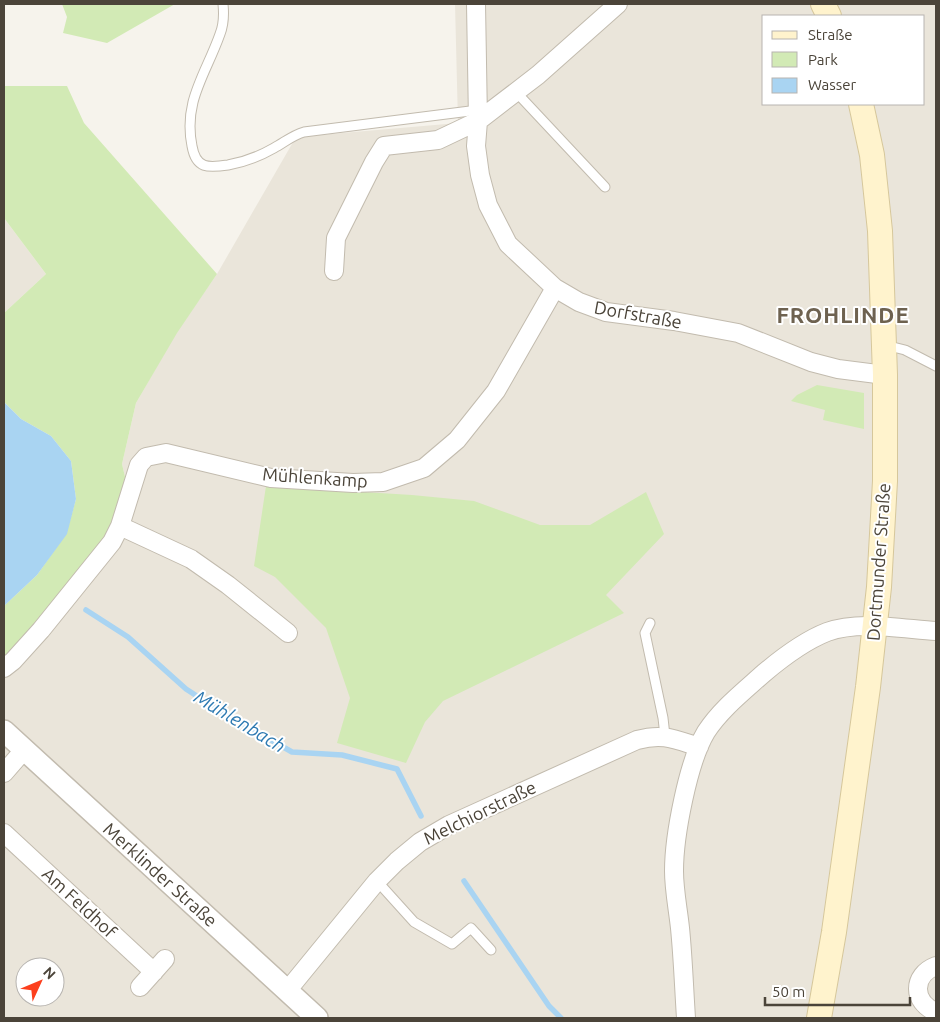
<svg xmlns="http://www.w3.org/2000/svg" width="940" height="1022" font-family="Ubuntu,sans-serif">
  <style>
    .residential { fill: #eae5da; fill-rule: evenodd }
    .green { fill: #d2eab5 }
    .water { fill: #a9d4f2 }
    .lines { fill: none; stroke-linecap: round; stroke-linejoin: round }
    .stream { stroke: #a9d4f2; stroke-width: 5.5 }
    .service-casing { stroke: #c2bbae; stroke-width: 11 }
    .minor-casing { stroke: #c2bbae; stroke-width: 20 }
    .tertiary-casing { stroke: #c2bbae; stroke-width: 24 }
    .secondary-casing { stroke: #d6c79b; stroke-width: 26 }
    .service { stroke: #fff; stroke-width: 9 }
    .minor { stroke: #fff; stroke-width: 18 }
    .tertiary { stroke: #fff; stroke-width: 21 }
    .secondary { stroke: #fff3cd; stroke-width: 24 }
    .labels { text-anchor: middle; stroke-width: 4; stroke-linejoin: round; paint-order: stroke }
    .street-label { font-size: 18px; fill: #4b4439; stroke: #fff }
    .water-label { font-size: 19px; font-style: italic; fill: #2e7ab2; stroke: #fff }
    .district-label { font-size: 22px; font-weight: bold; letter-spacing: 1px; fill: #6e6250; stroke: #fff }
  </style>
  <rect width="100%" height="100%" fill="#f6f3ec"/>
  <path class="residential" d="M455 4H936V1018H4V668L130 498 122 464 136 403 176 333 217 274 296 137 458 123ZM764 16H924V104H764ZM25 967H55V997H25Z
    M4 218 46 274 4 313Z"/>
  <path class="green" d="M62 4H175L107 43 63 33 67 17Z
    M4 86H67L84 123 217 274 177 333 136 403 122 464 130 498 120 526 4 668V606L37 575 66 534 76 499 71 461 51 436 21 419 4 402V313L46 274 4 218Z
    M817 385 864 393V429L823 420 825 410 791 401 797 395Z
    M266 486 412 495 474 501 540 525H590L646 492 664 534 606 595 624 613 443 701 425 722 406 763 337 743 350 698 326 628 275 577 254 566Z"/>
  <path class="water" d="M4 402 21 419 51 436 71 461 76 499 67 534 37 575 4 606Z"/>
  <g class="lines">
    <path class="stream" d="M86 610 128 637 186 689 220 711 292 752 342 755 397 769 421 816
      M464 881 549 1006 561 1018"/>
    <defs>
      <path id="service" d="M223 4C224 14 224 24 220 34 206 74 183 101 192 146 196 169 208 168 228 165 245 162 260 156 274 148 285 142 293 135 304 132L478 110
        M516 92 605 187
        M885 345 905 350 936 366
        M650 623 645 633 663 718 665 736
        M377 881 414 922 452 944 471 928 491 950"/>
      <path id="minor" d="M476 4 478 121 476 146 480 175 488 205 508 244 555 288 579 302 606 312 674 321 738 333 811 362 838 369 885 375
        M334 271 336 238 374 162 384 146 438 140 478 121 538 75 618 4
        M120 526 191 559 228 585 288 633
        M4 668 13 661 41 630 112 542 120 526 139 465 146 457 166 453 271 478 353 483 383 482 424 468 457 440 496 391 555 288
        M4 773 24 750
        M4 833 154 972
        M936 966C912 975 912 1002 936 1012
        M140 987 165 959
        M287 991 377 881 397 861 420 842 449 825 637 740C663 733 674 739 699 747
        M686 1018C684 988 683 958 680 928 678 909 674 890 674 871 674 836 688 762 706 732 721 709 744 691 764 673 783 657 804 641 827 632 858 620 904 629 936 631"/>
      <path id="tertiary" d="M4 731 317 1018"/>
      <path id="secondary" d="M823 4 829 16
        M819 1018 834 932 868 687 879 587 885 481V375L880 231 872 155 861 104"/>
    </defs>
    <use href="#service" class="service-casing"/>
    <use href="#minor" class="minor-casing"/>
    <use href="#tertiary" class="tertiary-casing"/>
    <use href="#secondary" class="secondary-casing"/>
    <use href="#service" class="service"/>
    <use href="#minor" class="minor"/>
    <use href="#tertiary" class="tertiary"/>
    <use href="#secondary" class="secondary"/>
  </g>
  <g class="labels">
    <g class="street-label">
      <text transform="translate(638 315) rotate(10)" y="6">Dorfstraße</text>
      <text transform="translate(315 478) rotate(4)" y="6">Mühlenkamp</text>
      <text transform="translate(879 562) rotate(-86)" y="6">Dortmunder Straße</text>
      <text transform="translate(480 813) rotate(-26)" y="6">Melchiorstraße</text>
      <text transform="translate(160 875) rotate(42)" y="6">Merklinder Straße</text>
      <text transform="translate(79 903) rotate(43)" y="6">Am Feldhof</text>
    </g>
    <g class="water-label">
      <text transform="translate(240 721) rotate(31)" y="7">Mühlenbach</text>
    </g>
    <g class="district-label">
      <text x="843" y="323">FROHLINDE</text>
    </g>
  </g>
  <rect width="940" height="1022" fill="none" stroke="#4b4439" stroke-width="10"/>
  <rect x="762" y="15" width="162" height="90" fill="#ffffff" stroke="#b7b4b0"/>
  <rect x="772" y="31" width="25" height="8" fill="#fff3cd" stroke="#b7b4b0"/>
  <text x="808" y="40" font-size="15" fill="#4b4439">Straße</text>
  <rect x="772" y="52" width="25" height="15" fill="#d2eab5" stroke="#b7b4b0"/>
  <text x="808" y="65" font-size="15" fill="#4b4439">Park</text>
  <rect x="772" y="78" width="25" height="15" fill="#a9d4f2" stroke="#b7b4b0"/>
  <text x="808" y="90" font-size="15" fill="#4b4439">Wasser</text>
  <g transform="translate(40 982) rotate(46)"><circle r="24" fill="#ffffff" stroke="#b7b4b0"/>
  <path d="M0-4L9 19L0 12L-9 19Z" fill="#fc3f1d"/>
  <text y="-8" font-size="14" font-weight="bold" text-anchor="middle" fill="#4b4439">N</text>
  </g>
  <path d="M765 997v8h145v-8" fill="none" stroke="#4b4439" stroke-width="2.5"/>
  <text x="772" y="997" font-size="15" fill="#4b4439" stroke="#ffffff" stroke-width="4" paint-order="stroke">50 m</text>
</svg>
